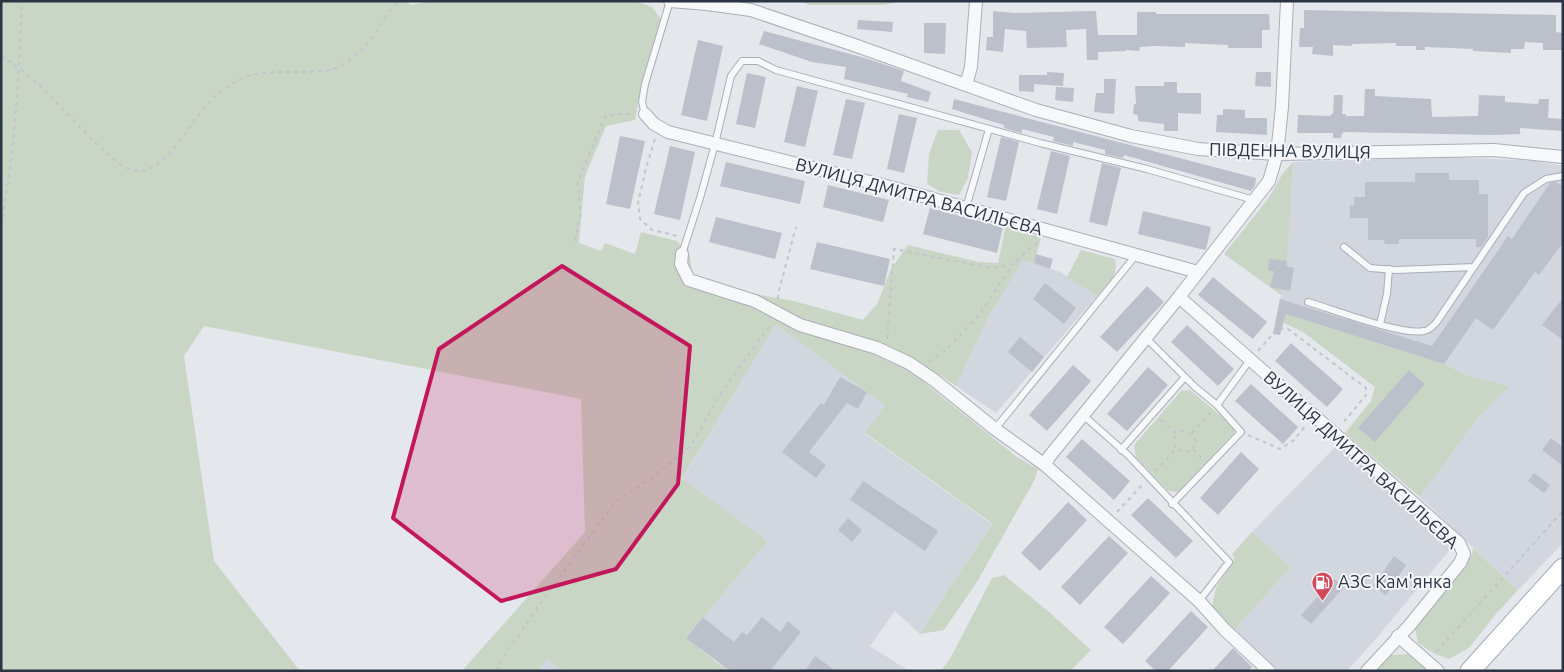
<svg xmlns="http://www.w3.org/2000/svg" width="1564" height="672" font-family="Ubuntu,sans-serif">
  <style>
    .built { fill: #d2d6de }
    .green { fill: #c9d6c5 }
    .building { fill: #bbc0ca }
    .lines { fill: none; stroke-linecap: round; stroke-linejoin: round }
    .lane-casing { stroke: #a9aeb7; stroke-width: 8 }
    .street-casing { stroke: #a9aeb7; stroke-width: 14 }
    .primary-casing { stroke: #a3abb8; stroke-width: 21 }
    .path { stroke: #c2c5cb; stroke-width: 2; stroke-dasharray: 4 4; stroke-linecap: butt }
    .lane { stroke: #f7f8fa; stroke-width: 6 }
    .street { stroke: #f7f8fa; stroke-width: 12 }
    .primary { stroke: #fff; stroke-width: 19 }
    .marked { fill: #c2185b; fill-opacity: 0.2; stroke: #c2185b; stroke-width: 4; stroke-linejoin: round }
    .labels { text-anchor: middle; stroke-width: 4; stroke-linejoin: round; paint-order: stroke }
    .street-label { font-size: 18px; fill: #2b3445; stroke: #f4f6f9 }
    .poi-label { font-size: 18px; fill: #2b3445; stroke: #f4f6f9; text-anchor: start }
  </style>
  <rect width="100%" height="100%" fill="#e4e7ec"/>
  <path class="built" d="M1444 157 1536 161 1563 166V543L1518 590 1420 497 1477 419 1508 386 1466 375 1444 364 1286 314 1284 323 1276 320 1287 266 1293 162Z
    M1023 259 1060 272 1097 296 996 413 956 386 988 318Z
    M776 323 885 405 865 434 993 525 949 588 920 634 895 611 870 646 909 671H727L719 664 732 648 724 642 728 637 703 617 768 541 682 480Z
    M1336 446 1453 546 1374 641 1347 671H1277L1234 630 1291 567 1252 532Z
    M547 659 562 671H538Z"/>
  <path class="green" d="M1 1H403L412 5 430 1H636L652 7 661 19 641 86 635 120 606 126 585 176 579 243 601 251 605 243 635 254 641 232 677 241 690 256 692 274 723 288 794 301 863 320 877 304 891 269 908 245 979 262 998 263 1006 224 1041 238 1034 263 1023 260 988 318 956 386 940 375 925 383 1017 457 1038 469 1034 481 977 582 944 630 920 634 949 588 993 524 865 433 885 405 776 324 682 479 768 541 686 637 727 671H562L547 659 538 671H462L585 532 581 399 204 326 184 356 214 561 300 671H1Z
    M800 1H902L884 5H809Z
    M938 130H959L972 152 968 178 959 195 941 192 927 184 929 154Z
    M1293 162 1287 266 1281 295 1224 254 1268 199 1283 173Z
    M1081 250 1115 259C1119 276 1108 283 1097 296L1067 277Z
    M1286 314 1444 364 1466 375 1509 386 1477 419 1420 497 1345 433 1371 401 1375 387 1303 332 1284 323Z
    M1190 390 1234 427V433L1178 492 1168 491 1136 457 1134 445 1181 391Z
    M1252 532 1291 567 1234 630 1212 607 1216 588 1235 559 1232 554Z
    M1473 548 1518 590 1496 614 1469 648 1449 659 1435 654 1418 643 1415 628 1472 554Z
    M1004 575 1049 612 1091 650 1070 671H941L950 659 992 578Z
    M1408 654 1425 668 1426 671H1372L1391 655Z"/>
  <path class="building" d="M1304 10 1556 15V32L1563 33V50H1543V43L1525 42 1524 49H1511V53L1473 51V49L1451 48 1425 47V50H1416V46H1396V43L1352 44V46L1333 45V56L1312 54 1313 47H1299L1300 28H1304Z
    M993 11 1014 13 1096 11 1098 35H1137V12H1156V14H1269L1270 30H1262V48H1228V45L1185 43V47L1155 46 1140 47 1139 51 1126 50V51L1098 52V60H1087L1086 29 1066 30 1067 47 1027 48 1026 31 1005 29 1003 52 986 50 987 37H993Z
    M858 20 893 22 892 32 857 29Z
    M924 23H946L945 54 924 53Z
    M764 31 865 58 904 71 901 81 931 92 928 102 907 97 908 94 844 79 846 67 812 62 759 44Z
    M698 40 723 46 707 121 681 115Z
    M1047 72 1064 73 1063 86 1034 84V92L1019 91V75H1047Z
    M1256 72H1271V87L1255 86Z
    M747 73 766 77 755 128 736 124Z
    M1104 79H1116L1114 114 1094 112 1096 93H1104Z
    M1164 82H1177V93H1201V114L1178 113V131H1164V124L1138 121V115L1133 114 1134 104H1136L1135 86H1164Z
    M797 86 818 91 805 147 784 142Z
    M1056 87 1074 88 1073 102 1055 100Z
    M1365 89H1375V96L1431 99 1432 117 1478 116 1479 95 1505 96V102L1538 104 1539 99H1549L1548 118 1563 119V131L1520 128V134L1492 135 1346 132 1342 133 1341 138H1333V133H1297L1298 115 1331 116V114H1333L1334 95H1343L1342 114H1346V116H1364Z
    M846 99 865 103 852 159 833 155Z
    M954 99 1256 178 1255 186 1251 191 1124 155 1123 158 1105 154V150L1073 142V146L1053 141 1054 137 1022 129V133L1004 128V125L952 109Z
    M1223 109 1245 110V118H1267V135L1216 132 1217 115H1223Z
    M899 114 917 118 904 173 887 169Z
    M620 136 645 141 630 209 606 204Z
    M1001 137 1019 142 1006 201 987 197Z
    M670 146 695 152 680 220 654 214Z
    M1051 151 1070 156 1057 214 1037 209Z
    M726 162 805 181 800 204 720 186Z
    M1102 163 1121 168 1107 226 1089 222Z
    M1415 173H1449V180H1479V194H1488V237L1481 247H1476V239H1399V244H1385L1384 240H1368V218H1350V205H1354V197H1365V182H1415Z
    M1556 182 1563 186V243L1539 275 1535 272 1493 330 1476 318 1444 364 1286 314 1280 335 1273 334 1280 299 1432 346 1508 236 1512 239 1550 183Z
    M828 185 889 200 883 222 823 207Z
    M930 208 1003 227 997 253 923 234Z
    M1143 211 1211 227 1206 249 1205 250 1138 234Z
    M716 217 782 233 775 259 709 242Z
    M817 242 890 259 884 286 810 269Z
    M1036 254 1053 259 1050 269 1034 263Z
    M1269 259 1287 261 1286 266 1294 268 1290 291 1270 287 1274 271 1268 270Z
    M1213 277 1267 322 1253 339 1198 295Z
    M1045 283 1076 308 1064 324 1033 299Z
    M1147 286 1164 302 1117 352 1100 337Z
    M1563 298V340L1542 325Z
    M1187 325 1234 369 1218 386 1171 342Z
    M1020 337 1044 357 1032 372 1008 352Z
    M1291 343 1343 389 1327 407 1275 361Z
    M1073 365 1091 381 1047 431 1029 415Z
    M1148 367 1168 385 1127 431 1107 414Z
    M1409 370 1425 384 1375 442 1358 428Z
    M840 377 867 392 858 409 847 403 809 452 826 465 816 478 782 452 821 403 824 405Z
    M1251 384 1298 427 1283 444 1235 401Z
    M1551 438 1563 447V466L1542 450Z
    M1082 439 1130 481 1114 500 1066 457Z
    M1241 452 1259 469 1218 515 1200 498Z
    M1534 473 1550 485 1544 493 1528 481Z
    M863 481 938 531 925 551 850 500Z
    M1148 498 1193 541 1176 558 1131 515Z
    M1068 502 1087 520 1040 571 1021 553Z
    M848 518 862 530 852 542 838 530Z
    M1109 536 1128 553 1080 605 1061 587Z
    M1394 556 1406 565 1386 595 1373 586Z
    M1151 576 1170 593 1123 644 1104 627Z
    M1334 579 1344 587 1311 624 1301 615Z
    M1191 611 1208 627 1168 671H1156L1145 661Z
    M703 617 734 642 742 632 747 635 762 617 780 632 788 621 801 632 770 671H730L686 638Z
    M1233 648 1252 667 1249 671H1212Z
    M815 656 836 671H805Z"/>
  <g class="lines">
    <defs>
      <path id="lane" d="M645 114 642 102 645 84 670 1
        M966 208 989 129
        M1344 247 1370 268 1396 270 1474 267
        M682 254 700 198 715 144 731 76 742 61H758L776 70 1040 143 1147 169 1254 200
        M1308 302C1332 309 1402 336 1424 331 1428 331 1433 326 1436 323L1524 193 1546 179 1563 176
        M1380 324 1387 294 1389 269
        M1145 337 1195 387 1217 405 1241 432 1172 504
        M1217 405 1250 360
        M1083 415 1128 455 1229 562 1199 601
        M995 429 1136 255
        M1121 450 1185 377"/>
      <path id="street" d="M670 1 707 4 751 10 857 46 1036 110 1131 136 1198 149 1277 154 1494 150 1563 157
        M966 85 971 67 976 1
        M645 114 654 124 668 132 890 187 1198 272
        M682 254 681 264 689 280 755 301 800 325 877 348 909 363 934 380 995 429 1045 465 1199 601 1225 630 1269 671
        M1179 297 1459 543 1464 554 1460 563 1409 626 1367 671
        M1045 465 1049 457 1179 297 1269 181 1277 154 1282 107 1287 1
        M1398 636 1438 671"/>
      <path id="primary" d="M1470 671 1563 568"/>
    </defs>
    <use href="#lane" class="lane-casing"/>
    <use href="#street" class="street-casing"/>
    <use href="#primary" class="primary-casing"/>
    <path class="path" d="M1 56C16 65 30 76 43 89 62 106 110 164 132 170 168 179 193 111 219 93 227 87 238 79 248 76 266 71 286 72 305 72 316 71 328 72 338 67 354 59 369 43 379 28 385 19 390 8 399 1
      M655 139 646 168 638 203 640 219 652 230 678 236
      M1 225C15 152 19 75 22 1
      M575 241 580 213 578 181 605 117 617 114H633
      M778 299V294L796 227
      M887 339 894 249 992 268 1013 264 1038 241
      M1258 351 1278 328 1288 329 1366 388V395L1342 424
      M929 362 947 349 978 316 1013 264
      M1161 420 1175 432C1186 429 1191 432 1196 441L1193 449 1186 452 1176 449 1174 441 1175 432
      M1192 433 1212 411
      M1248 435 1280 449 1294 440 1306 425
      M1193 449 1202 459
      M1155 471 1176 449
      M1117 512 1143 484
      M1436 652 1563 511
      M497 671 501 661 535 611 615 502 652 478 691 446 723 390 771 324"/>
    <use href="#lane" class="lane"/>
    <use href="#street" class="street"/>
    <use href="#primary" class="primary"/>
  </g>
  <path class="marked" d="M562 266 690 346 678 484 616 569 501 601 393 518 439 349Z"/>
  <defs>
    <symbol id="fuel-pin" viewBox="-11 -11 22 30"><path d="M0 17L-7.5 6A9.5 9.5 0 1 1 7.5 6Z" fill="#d1495b" stroke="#f4f6f9"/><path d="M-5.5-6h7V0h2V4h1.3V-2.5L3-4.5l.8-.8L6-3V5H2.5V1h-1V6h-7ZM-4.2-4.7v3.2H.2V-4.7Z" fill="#fff"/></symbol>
  </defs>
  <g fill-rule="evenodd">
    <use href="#fuel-pin" x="1310" y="570" width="25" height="34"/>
  </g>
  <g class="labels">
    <g class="street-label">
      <text transform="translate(1290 151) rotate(1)" y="6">ПІВДЕННА ВУЛИЦЯ</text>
      <text transform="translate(919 197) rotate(15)" y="6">ВУЛИЦЯ ДМИТРА ВАСИЛЬЄВА</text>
      <text transform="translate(1361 460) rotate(42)" y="6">ВУЛИЦЯ ДМИТРА ВАСИЛЬЄВА</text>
    </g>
    <g class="poi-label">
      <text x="1338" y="588">АЗС Кам'янка</text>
    </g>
  </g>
  <rect width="1564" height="672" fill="none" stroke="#2b3445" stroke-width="5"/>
</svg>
